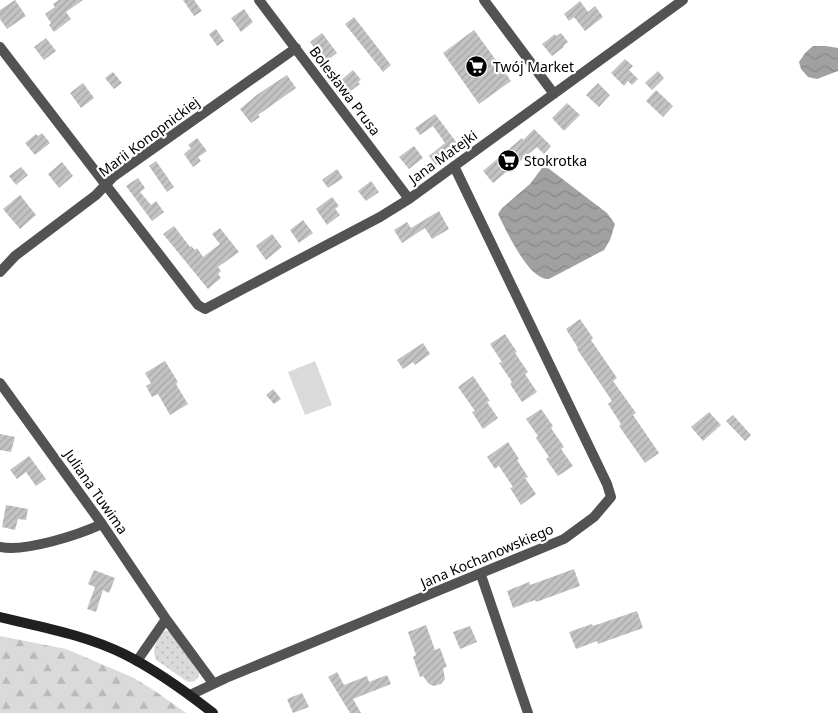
<svg xmlns="http://www.w3.org/2000/svg" width="838" height="713" font-family="'Noto Sans',sans-serif">
  <style>
    .grass { fill: url(#grass-dots) }
    .forest { fill: url(#forest-firs) }
    .park { fill: #dadada }
    .water { fill: url(#water-waves) }
    .building { fill: url(#building-hatch) }
    .lines { fill: none; stroke-linecap: round; stroke-linejoin: round }
    .minor { stroke: #535353; stroke-width: 10 }
    .secondary { stroke: #202020; stroke-width: 10 }
    .labels { text-anchor: middle; stroke-width: 4.5; stroke-linejoin: round; paint-order: stroke }
    .poi-label { font-size: 14px; fill: #000; stroke: #fff; text-anchor: start }
    .street-label { font-size: 14px; fill: #000; stroke: #fff }
  </style>
  <defs>
    <pattern id="grass-dots" width="8" height="8" patternUnits="userSpaceOnUse" patternTransform="scale(1.25)"><rect width="8" height="8" fill="#dadada"/><path d="M2 2h.1M6 6h.1" fill="none" stroke="#b9b9b9" stroke-width="1.8" stroke-linecap="round"/></pattern>
    <pattern id="forest-firs" width="22" height="20" patternUnits="userSpaceOnUse" patternTransform="scale(1.25)"><rect width="22" height="20" fill="#dadada"/><path d="M5 1l3.5 6h-7zM16 11l3.5 6h-7z" fill="#b9b9b9"/></pattern>
    <pattern id="water-waves" width="16" height="10" patternUnits="userSpaceOnUse" patternTransform="scale(1.25)"><rect width="16" height="10" fill="#a1a1a1"/><path d="M0 5q4-4 8 0t8 0" fill="none" stroke="#898989"/></pattern>
    <pattern id="building-hatch" width="6" height="6" patternUnits="userSpaceOnUse" patternTransform="scale(1.25)"><rect width="6" height="6" fill="#c3c3c3"/><path d="M-1 1l2-2M0 6l6-6M5 7l2-2" fill="none" stroke="#a6a6a6"/></pattern>
  </defs>
  <rect width="100%" height="100%" fill="#fff"/>
  <path class="grass" d="M165 631H169L172 633 199 673V676L195 681 189 682 185 680 156 660C151 648 157 639 165 631Z"/>
  <path class="forest" d="M0 636 66 649 134 678 155 691 186 713H0Z"/>
  <path class="park" d="M315 361 332 405 305 415 288 372Z"/>
  <path class="water" d="M813 46H826L838 48V71L817 79 808 77 801 69 799 62 805 53Z
    M542 168H548L607 213 615 224 610 240 604 250 549 279C529 281 506 230 498 214L502 208 530 184Z"/>
  <path class="building" d="M15 0 26 16 7 29 0 19V10Z
    M59 0H83L66 12 71 19 54 32 49 25 51 23 45 14 55 7 53 4Z
    M183 0H194L202 11 194 16Z
    M580 1 588 12 595 6 603 17 585 31 574 17 569 21 564 14Z
    M244 9 253 22 241 32 231 18Z
    M354 17 391 65 383 72 345 24Z
    M216 29 224 41 217 46 209 34Z
    M474 30 511 81 479 104 443 53Z
    M322 33 337 53 325 62 310 42Z
    M561 33 568 42 563 46 564 47 552 56 542 44 555 34 556 36Z
    M46 38 56 51 44 60 34 47Z
    M625 59 633 66 629 70 638 79 632 85 628 81 624 86 611 73Z
    M353 70 361 80 358 82 360 84 348 93 340 81Z
    M658 71 664 78 652 90 645 83Z
    M113 72 122 83 114 89 105 78Z
    M287 75 296 88 258 115 260 117 251 123 240 109 258 94Z
    M83 83 94 98 81 108 70 93Z
    M598 83 610 95 599 107 586 95Z
    M656 90 673 106 663 117 646 101Z
    M567 103 580 115 564 131 552 118Z
    M435 114 460 147 436 165 429 156 445 143 433 126 420 135 415 128Z
    M534 129 551 146 544 154 537 147 493 183 483 171 522 138 523 140Z
    M42 133 50 143 35 155 25 143 36 134 38 136Z
    M197 138 207 151 198 157 201 161 193 167 184 154 191 148 188 145Z
    M414 146 423 158 409 169 399 157Z
    M156 161 174 187 167 192 149 166Z
    M62 162 73 176 59 188 48 174Z
    M21 167 28 175 16 185 9 176Z
    M337 169 343 178 328 188 322 180Z
    M138 178 145 188 140 192 151 205 156 201 164 212 152 221 126 186Z
    M371 181 379 192 366 201 358 191Z
    M20 195 36 215 20 229 3 209Z
    M332 197 339 206 335 209 340 215 327 225 316 209Z
    M439 211 449 229 432 239 425 228 402 243 394 230 407 222 411 228Z
    M303 220 313 233 299 243 290 230Z
    M174 226 190 247 191 246 195 250 197 248 203 257 220 244 212 234 220 228 239 252 218 267 221 271 218 274 221 278 208 289 163 234Z
    M272 234 282 247 266 260 256 246Z
    M580 319 593 338 591 340 617 378 613 381 636 413 633 415 659 453 645 463 619 426 621 424 608 404 612 401 577 349 578 348 566 329Z
    M505 334 517 352 515 353 528 372 525 374 537 392 522 402 510 384 512 382 499 363 502 362 490 344Z
    M423 343 430 354 415 365 413 362 403 369 397 360Z
    M165 361 178 382 176 384 188 404 170 415 158 394 152 397 146 386 151 383 145 373Z
    M473 376 490 401 487 402 498 418 483 429 472 412 475 411 458 387Z
    M273 389 281 399 274 404 266 395Z
    M541 409 553 426 551 428 564 447 561 449 573 466 558 476 546 459 549 457 536 438 538 436 526 419Z
    M709 412 721 425 703 441 691 427Z
    M733 415 751 435 745 441 726 421Z
    M0 434 15 437 11 452 0 450Z
    M508 442 519 459 517 460 528 477 525 478 536 494 521 505 510 488 513 487 499 466 495 469 487 457Z
    M29 456 46 479 36 486 26 472 17 479 10 470Z
    M6 505 28 509 26 520 18 519 15 530 2 527Z
    M574 569 580 586 536 602 535 600 513 608 507 591 529 582 530 585Z
    M94 570 115 578 109 593 103 590 96 612 87 609 95 587 88 584Z
    M637 611 643 628 598 644 597 641 576 649 569 632 592 624 593 626Z
    M426 625 435 650 440 648 447 667 443 668 445 679 441 684 434 686 429 684 423 676 420 677 413 657 416 655 408 632Z
    M470 626 477 642 460 649 453 632Z
    M337 672 344 685 367 676 369 682 387 675 391 684 353 699 361 713H350L328 677Z
    M302 693 309 707 293 713 287 699Z"/>
  <g class="lines">
    <path class="minor" d="M259 0 409 199
      M484 0 554 94
      M0 47 198 305 205 309 380 217 409 199 683 0
      M0 272 15 256 96 195 113 177 296 48
      M0 383 102 524 166 619 213 683
      M0 547C26 552 78 535 102 524
      M481 575 528 713
      M137 661 166 619
      M190 695 226 678 564 539 594 517 611 497 607 484 454 166"/>
    <path class="secondary" d="M0 617C41 627 86 635 124 654 156 670 185 691 213 713"/>
  </g>
  <defs>
    <symbol id="supermarket-disc" viewBox="-11 -11 22 22"><circle r="9.5" fill="#000" stroke="#fff"/><path d="M-6-5.5h2.5l.6 2H6L4.5 2H-2.5L-4.4-4H-6ZM-1.5 3.2a1.3 1.3 0 1 0 .1 0ZM3 3.2a1.3 1.3 0 1 0 .1 0Z" fill="#fff"/></symbol>
  </defs>
  <g fill-rule="evenodd">
    <use href="#supermarket-disc" x="464" y="54" width="25" height="25"/>
    <use href="#supermarket-disc" x="496" y="148" width="25" height="25"/>
  </g>
  <g class="labels">
    <g class="poi-label">
      <text x="493" y="72">Twój Market</text>
      <text x="524" y="166">Stokrotka</text>
    </g>
    <g class="street-label">
      <text transform="translate(345 91) rotate(53)" y="5">Bolesława Prusa</text>
      <text transform="translate(149 137) rotate(-37)" y="5">Marii Konopnickiej</text>
      <text transform="translate(443 157) rotate(-36)" y="5">Jana Matejki</text>
      <text transform="translate(96 492) rotate(55)" y="5">Juliana Tuwima</text>
      <text transform="translate(487 556) rotate(-23)" y="5">Jana Kochanowskiego</text>
    </g>
  </g>
</svg>
